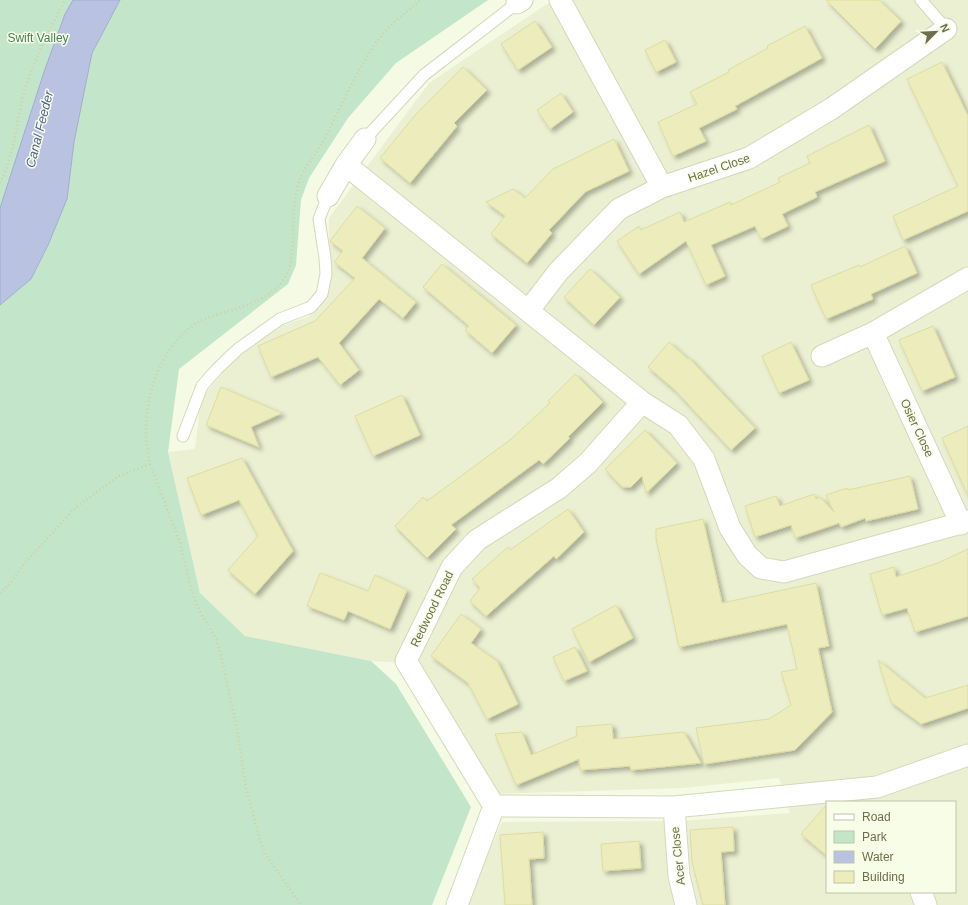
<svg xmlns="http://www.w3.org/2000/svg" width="968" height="905" font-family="Arial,sans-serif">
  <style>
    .residential { fill: #ebf0d2; fill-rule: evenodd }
    .green { fill: #c3e5ca }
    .water { fill: #b9c3e1; stroke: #a1acd2 }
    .building { fill: #ececbd; stroke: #dddd9f; filter: url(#shadow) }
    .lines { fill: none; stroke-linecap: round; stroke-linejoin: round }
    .service-casing { stroke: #d5d8ba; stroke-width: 13 }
    .minor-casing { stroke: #d5d8ba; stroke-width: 23 }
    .path { stroke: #d1d1a1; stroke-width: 2.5; stroke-dasharray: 1 3; stroke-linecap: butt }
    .service { stroke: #fff; stroke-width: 11 }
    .minor { stroke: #fff; stroke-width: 21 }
    .labels { text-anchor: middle; stroke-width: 3; stroke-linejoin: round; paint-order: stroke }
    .park-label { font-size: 12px; fill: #4a7f5b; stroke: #f8fde8 }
    .street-label { font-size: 12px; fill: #6f6e4b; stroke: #f8fde8 }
    .water-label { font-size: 13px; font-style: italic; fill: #516094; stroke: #f8fde8 }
  </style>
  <defs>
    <filter id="shadow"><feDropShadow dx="3.5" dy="3.5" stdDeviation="2" flood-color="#0004"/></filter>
  </defs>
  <rect width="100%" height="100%" fill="#f4fae3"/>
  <path class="residential" d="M553 0H968V905H465L502 822 681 821 790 813 779 778 682 788 494 794 421 664 371 661 245 636 200 593 168 452 195 449 201 399 235 358 262 332 308 317 328 296 329 218 429 83ZM827 802H955V892H827Z"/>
  <path class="green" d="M0 0H97L0 260Z
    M120 0H488L396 63 348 118 309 178 301 200 296 265 288 284 179 369 168 452 200 593 245 636 371 661 396 684 471 807 432 905H0V305L31 279 48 245 67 199 74 142 92 53Z"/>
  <path class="water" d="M73 0H120L92 53 74 142 67 199 48 245 31 279 0 305V208L44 72 65 14Z"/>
  <path class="building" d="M826 0H879L901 21 875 49Z
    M535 21 552 47 518 70 501 44Z
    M805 26 822 58 735 106 737 109 699 128 706 141 673 156 658 122 697 104 690 92 729 72 728 70 768 48 767 46Z
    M665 40 676 62 656 72 645 50Z
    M942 62 968 116V211L903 240 893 216 958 186 907 79Z
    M463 67 487 90 454 123 457 126 410 183 380 158 416 114Z
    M561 93 573 112 550 129 537 110Z
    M869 125 885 161 815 192 817 197 782 214 788 226 761 239 755 226 711 245 725 276 706 285 686 241 639 274 617 241 639 226 641 230 680 212 684 222 730 202 731 205 780 182 778 178 810 163 807 156Z
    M614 139 629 171 585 192 549 230 552 233 527 263 491 234 505 216 486 202 513 189 525 198 553 169Z
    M357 206 385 228 362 258 416 302 403 318 379 299 339 343 359 370 340 385 318 357 271 377 258 346 315 321 355 278 334 262 343 251 330 241Z
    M905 246 917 273 871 294 873 299 826 319 811 285 859 265 860 267Z
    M442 264 516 325 492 353 465 330 469 326 423 287Z
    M590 269 620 297 594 325 564 297Z
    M933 326 955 377 922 391 899 340Z
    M669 342 688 359 689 358 755 428 731 450 675 390 648 367Z
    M791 342 809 380 779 393 762 356Z
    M575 374 603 402 568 437 570 438 543 464 539 460 451 525 456 529 427 558 395 526 423 497 427 501 510 440 550 403 548 401Z
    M221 387 282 413 251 427 259 447 206 425Z
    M402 395 420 435 373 456 355 416Z
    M968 426V496L942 438Z
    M645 430 677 463 646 493 642 476 631 487H622L605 469Z
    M242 458 293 551 255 594 228 570 258 536 239 500 201 515 187 478Z
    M910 476 918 509 866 521 865 518 841 527 839 523 795 538 791 525 755 537 745 506 776 496 780 506 814 494 816 499 820 497 834 512 826 495 847 488 848 490Z
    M568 509 584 532 556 559 554 556 486 616 470 601 480 588 472 579 508 547 510 550Z
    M703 519 722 603 816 583 829 646 818 648 832 712 795 750 704 764 696 728 769 719 791 705 781 672 797 669 787 624 679 647 656 538V529Z
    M968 549V616L915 632 907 608 882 615 870 574 894 567 896 577 938 563Z
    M320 573 368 591 375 575 407 590 390 629 348 611 344 620 307 606Z
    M616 605 633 638 589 662 572 629Z
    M461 614 481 629 471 643 497 661 518 704 487 719 468 683 431 656Z
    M575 647 587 671 564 681 553 657Z
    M878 660 925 698 968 685V708L921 724 891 702Z
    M612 724 613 739 684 732 701 763 631 770 630 766 580 770 579 759 516 785 495 734 522 732 531 755 577 736 576 727Z
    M827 804V856L801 834Z
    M733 827 734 851 721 852 725 905H703L692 862 690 830Z
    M543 832 544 858 529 859 532 905H505L500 835Z
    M639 841 641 868 603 871 601 844Z"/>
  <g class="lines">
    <defs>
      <path id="service" d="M921 0 946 29
        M365 139 424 75 517 3
        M183 436 202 386 217 369 238 349 280 319 311 307 322 294 326 274 325 258 319 219 328 196"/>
      <path id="minor" d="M560 0 662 187
        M517 3 522 0
        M346 165 642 402 678 425 704 459 730 528 747 555 761 568 784 572 968 521
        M328 196 346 165 365 139
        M529 310 558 272 619 209 662 187 749 158 831 109 946 29
        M873 333 961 524
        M822 356 873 333 968 278
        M494 806 406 661 452 567 477 540 559 488 588 463 642 402
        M674 807 679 876 686 905
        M921 892 926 905
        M457 905 494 806 674 807 877 787 968 755"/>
    </defs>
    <use href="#service" class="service-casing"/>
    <use href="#minor" class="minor-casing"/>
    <path class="path" d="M0 183C14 156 16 125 23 96 32 62 49 31 65 0
      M150 464 180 543 192 592 199 610 216 639 221 655 237 729 246 788 259 837 265 854 301 905
      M0 593 9 585 24 564 76 507 119 476 150 464C148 451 145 438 146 425 147 386 168 333 207 318 231 309 269 303 284 279 299 256 289 223 296 196 297 191 298 184 300 179 305 165 317 153 324 140 340 108 355 74 375 44 387 27 405 13 421 0"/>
    <use href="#service" class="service"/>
    <use href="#minor" class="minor"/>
  </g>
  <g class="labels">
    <g class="park-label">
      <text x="38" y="42">Swift Valley</text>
    </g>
    <g class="street-label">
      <text transform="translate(719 168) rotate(-19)" y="4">Hazel Close</text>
      <text transform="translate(917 428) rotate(65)" y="4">Osier Close</text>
      <text transform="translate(432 609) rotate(-64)" y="4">Redwood Road</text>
      <text transform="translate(678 856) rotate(-96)" y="4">Acer Close</text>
    </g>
    <g class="water-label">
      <text transform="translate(39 129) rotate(-76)" y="5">Canal Feeder</text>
    </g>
  </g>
  <rect x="826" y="801" width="130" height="92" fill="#f8fde8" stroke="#c1c4a9"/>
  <rect x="834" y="814" width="20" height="6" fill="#ffffff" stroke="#c1c4a9"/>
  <text x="862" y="821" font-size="12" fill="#6f6e4b">Road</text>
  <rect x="834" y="831" width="20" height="12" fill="#c3e5ca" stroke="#c1c4a9"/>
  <text x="862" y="841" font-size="12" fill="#6f6e4b">Park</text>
  <rect x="834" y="851" width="20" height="12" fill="#b9c3e1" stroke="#c1c4a9"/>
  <text x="862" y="861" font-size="12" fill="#6f6e4b">Water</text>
  <rect x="834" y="871" width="20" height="12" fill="#ececbd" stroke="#c1c4a9"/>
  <text x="862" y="881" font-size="12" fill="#6f6e4b">Building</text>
  <g transform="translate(936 32) rotate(66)" stroke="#f8fde8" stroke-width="3" paint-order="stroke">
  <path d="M0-3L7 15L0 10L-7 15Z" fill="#6f6e4b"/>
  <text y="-6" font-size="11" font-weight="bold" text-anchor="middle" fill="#6f6e4b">N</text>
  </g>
</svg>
